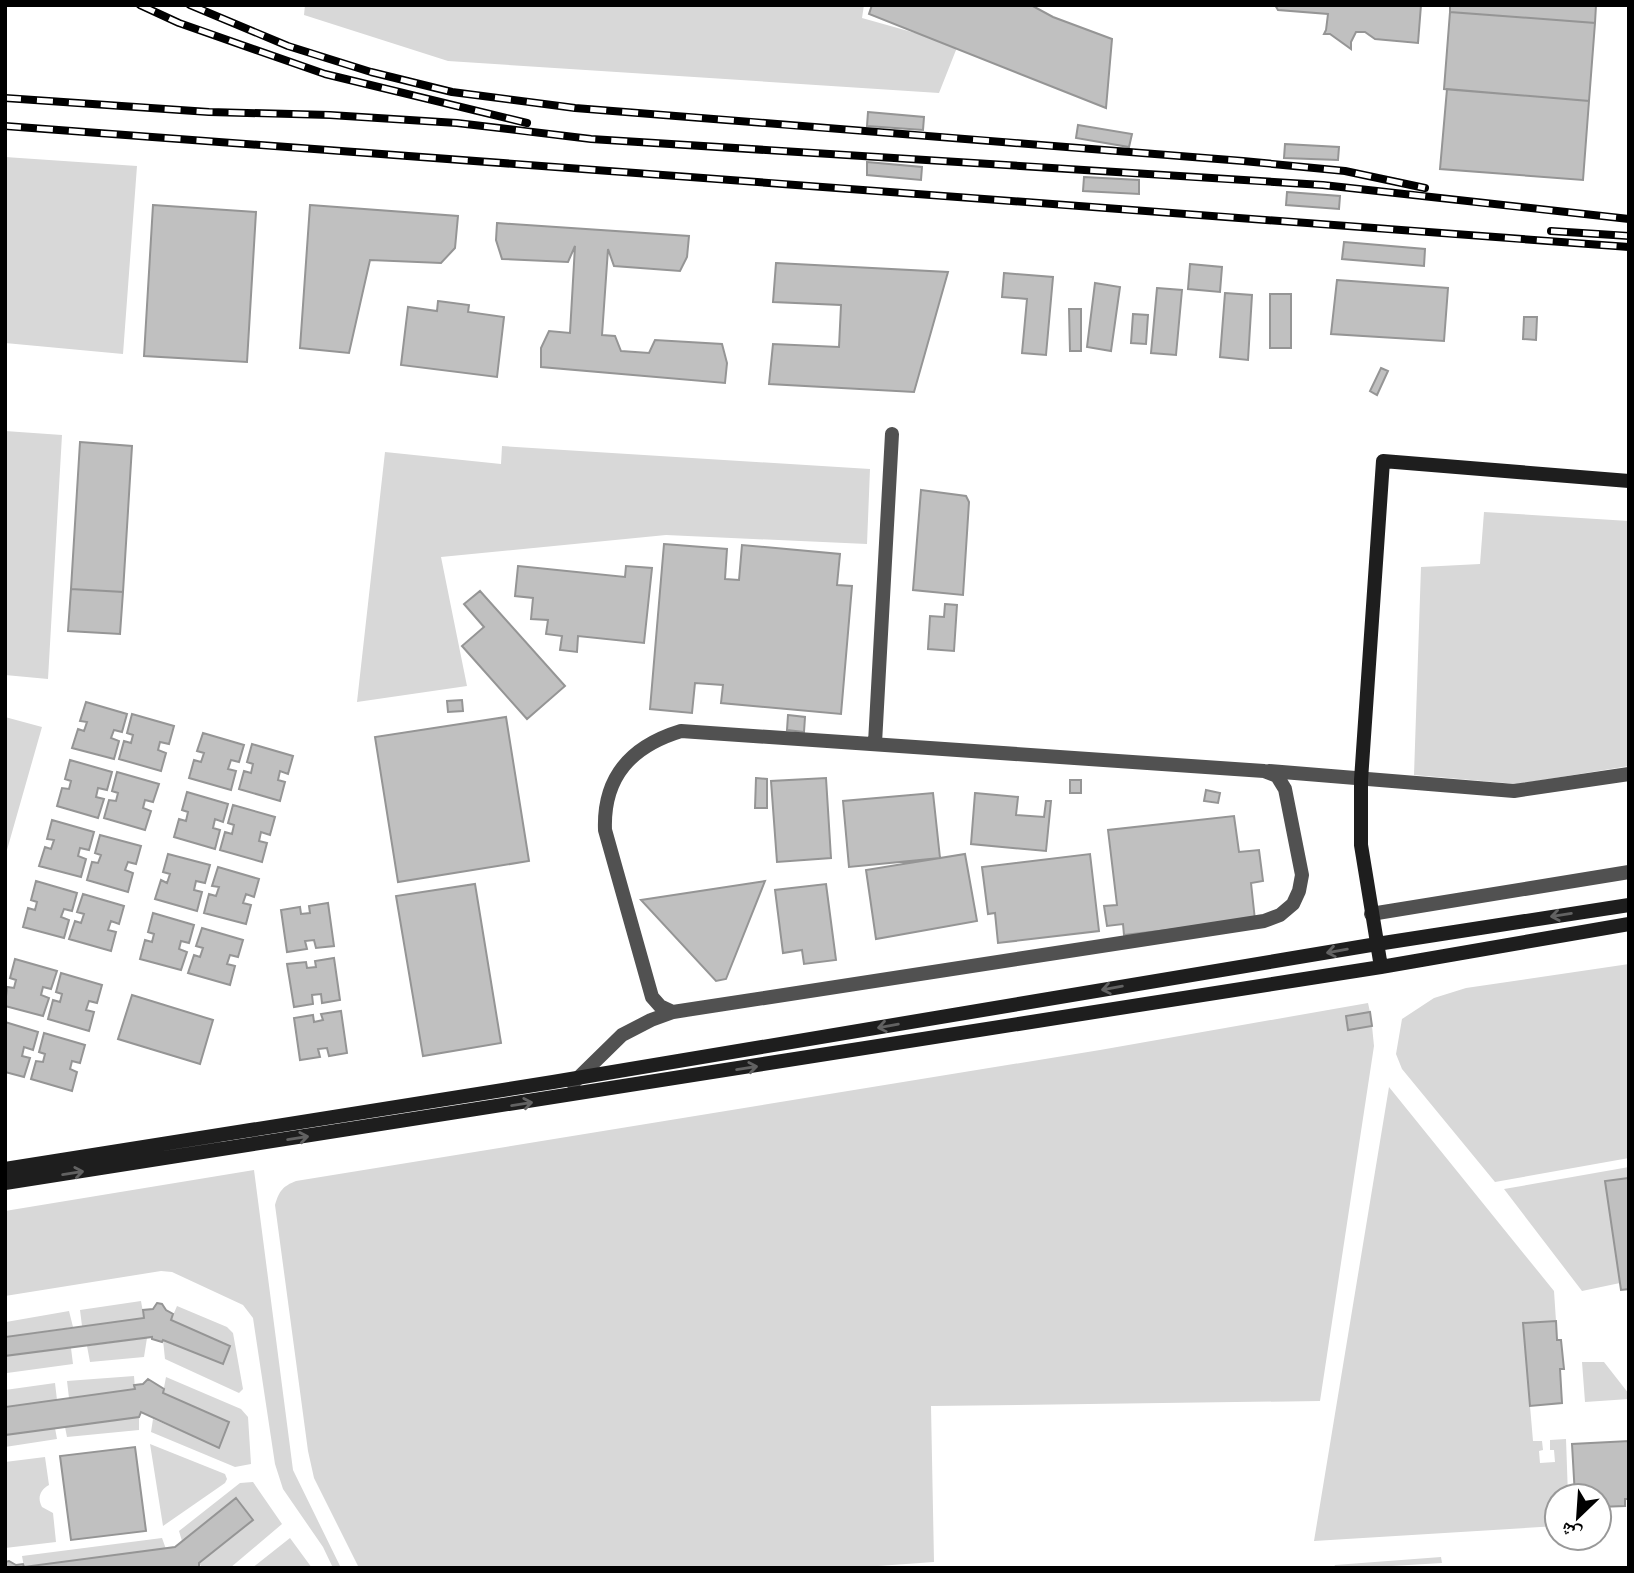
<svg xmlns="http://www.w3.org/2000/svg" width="1634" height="1573" font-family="Figtree,'Noto Naskh Arabic',sans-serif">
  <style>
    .green { fill: #d8d8d8 }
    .building { fill: #c0c0c0; stroke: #959595; stroke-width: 2 }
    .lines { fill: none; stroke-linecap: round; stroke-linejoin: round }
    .street { stroke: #515151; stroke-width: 14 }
    .secondary { stroke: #1e1e1e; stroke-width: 14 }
    .rail-casing { stroke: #000; stroke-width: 8 }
    .rail { stroke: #fff; stroke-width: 5; stroke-dasharray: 16; stroke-linecap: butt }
    .oneway { stroke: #626262 }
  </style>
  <rect width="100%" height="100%" fill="#fff"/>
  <path class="green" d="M305 5H864L862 18 958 45 939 93 448 61 304 15Z
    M5 157 137 166 123 354 5 343Z
    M5 431 62 435 48 679 5 675Z
    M502 446 870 469 867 544 666 535 441 557 467 686 357 702 385 452 501 464Z
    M1484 512 1629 521V766L1517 784 1414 775 1421 567 1480 564Z
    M5 717 42 727 5 857Z
    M1629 964V1158L1495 1182 1402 1069 1396 1054 1402 1019 1434 998 1466 988Z
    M1368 1003 1370 1012 1346 1016 1348 1030 1372 1026 1374 1046 1320 1401 931 1406 934 1562 850 1568H359L314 1478 308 1451 275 1205C279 1191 283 1186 296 1181L1100 1050Z
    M1389 1087 1554 1291 1556 1321 1523 1324 1533 1441H1542L1543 1450 1539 1451 1540 1463 1555 1462 1554 1450H1550V1440L1566 1439 1568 1496H1557V1526L1314 1541Z
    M1629 1167V1178L1606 1181 1620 1283 1582 1291 1504 1189Z
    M254 1170 293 1470 341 1568H333L323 1547 283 1489 275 1464 253 1318 243 1305 172 1272 161 1271 5 1296V1211Z
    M141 1301 144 1318 82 1326 80 1310Z
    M177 1306 227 1327 233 1333 243 1389 239 1393 165 1359 163 1340 230 1346 171 1320Z
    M69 1311 73 1327 5 1337 6 1322Z
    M147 1338 144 1357 90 1362 87 1346Z
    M71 1348 73 1364 7 1373 5 1356Z
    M1582 1362H1604L1629 1394V1399L1585 1402Z
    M134 1376 135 1389 69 1398 67 1381Z
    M166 1377 241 1409 248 1417 251 1464 235 1467 151 1432 153 1419 219 1447 229 1423 163 1393Z
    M55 1383 57 1400 5 1407V1390Z
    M139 1417V1430L67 1437 65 1427Z
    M55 1428 57 1439 5 1447V1435Z
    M150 1444 225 1474 227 1479 225 1483 163 1526Z
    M45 1457 49 1485C40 1490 37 1498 42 1507L53 1513 56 1542 5 1548V1462Z
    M253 1482 282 1524 230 1568H202L199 1563 253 1520 236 1499 182 1541 179 1531 240 1483Z
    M162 1538 166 1549 24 1567 22 1556Z
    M290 1538 312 1568H252Z
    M1441 1557 1442 1563 1358 1568 1334 1567 1335 1565Z"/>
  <path class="building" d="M872 5H1031L1053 17 1112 39 1106 108 869 14Z
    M1275 5H1421L1418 43 1375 39 1365 32H1356L1351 42V49L1330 34H1324L1326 30 1328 14 1278 10Z
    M1450 5H1596L1595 23 1450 12Z
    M1450 12 1595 23 1589 101 1444 89Z
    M1447 89 1589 101 1583 180 1440 169Z
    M868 112 924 117 923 130 867 126Z
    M1078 125 1132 134 1129 147 1076 138Z
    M1285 144 1339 147 1338 160 1284 158Z
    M867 162 922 167 921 180 867 175Z
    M1084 177 1139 180V194L1083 191Z
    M1287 192 1340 196 1339 209 1286 205Z
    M153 205 256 212 247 362 144 356Z
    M310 205 458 216 455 248 441 263 370 260 349 353 300 348Z
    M497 223 689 236 687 257 680 271 614 266 608 249 602 335 615 336 621 351 649 353 655 340 722 344 727 363 725 383 541 367V348L549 331 570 333 575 246 568 262 502 259 496 240Z
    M1344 242 1425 249 1424 266 1342 259Z
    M776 263 948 272 914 392 769 384 773 344 839 347 841 305 773 302Z
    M1190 264 1222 267 1220 292 1188 289Z
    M1004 273 1053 277 1046 355 1022 353 1027 299 1002 297Z
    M1337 280 1448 288 1444 341 1331 334Z
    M1095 283 1120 287 1111 351 1087 347Z
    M1157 288 1182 290 1176 355 1151 353Z
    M1225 293 1252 295 1248 360 1220 357Z
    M1270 294H1291V348H1270Z
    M438 301 469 305 468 312 504 317 497 377 401 365 408 307 437 311Z
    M1069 309H1081V351H1070Z
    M1133 314 1148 315 1146 344 1131 343Z
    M1524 317H1537L1536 340 1523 339Z
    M1381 368 1388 371 1377 395 1370 391Z
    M80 442 132 446 123 592 71 589Z
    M921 490 966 496 969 502 963 595 913 590Z
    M664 544 727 549 725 579 739 580 742 545 840 554 837 585 852 586 841 714 721 703 723 685 695 683 692 713 650 709Z
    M518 566 625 577 626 566 652 568 644 643 578 636 577 652 560 650 562 636 546 634 548 620 531 619 533 598 515 596Z
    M71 589 123 592 120 634 68 631Z
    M480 591 565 686 527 719 462 646 484 627 464 604Z
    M945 604 957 605 954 651 928 649 930 616 944 617Z
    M462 700 463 711 448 712 447 701Z
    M86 702 127 714 122 732 114 730 111 738 119 741 114 759 72 748 78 729 84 731 87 722 80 721Z
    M132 714 174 726 169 744 160 742 158 750 166 753 161 771 119 759 124 741 131 743 133 735 127 733Z
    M788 715 805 717 804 732 787 730Z
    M506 717 529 861 398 882 375 737Z
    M203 733 244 745 239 762 231 760 228 769 236 771 231 790 189 778 194 760 201 762 204 753 197 751Z
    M252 744 293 756 288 774 280 771 278 780 285 782 280 801 239 789 244 771 251 773 253 764 247 762Z
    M70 760 112 772 107 790 98 788 96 797 104 799 98 818 57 806 62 788 69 789 71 781 65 779Z
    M117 772 159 784 153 802 145 800 143 808 151 811 145 830 104 818 109 800 116 801 118 793 112 791Z
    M756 778 767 779V808H755Z
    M826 778 831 858 777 862 771 781Z
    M1070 780H1081V793H1070Z
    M1206 790 1220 793 1218 803 1204 801Z
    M187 792 228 804 223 822 215 819 213 828 220 830 215 849 174 837 179 819 186 821 188 812 182 810Z
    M933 793 940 858 849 867 843 801Z
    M975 793 1018 797 1016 815 1044 817 1046 801H1051L1046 851 971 844Z
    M233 805 275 817 270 835 261 832 259 841 267 843 262 862 220 850 225 832 232 834 234 825 228 823Z
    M1234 816 1239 852 1259 850 1263 881 1251 883 1255 920 1124 935 1123 924 1107 926 1104 906 1117 905 1108 830Z
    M52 820 94 832 89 850 80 848 78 856 86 859 81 877 39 866 45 847 51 849 54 840 47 839Z
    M100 835 141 846 136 864 128 862 125 870 133 873 128 892 87 880 92 862 98 863 101 855 95 853Z
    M168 854 210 865 205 883 196 881 194 890 202 892 197 911 155 899 161 880 167 883 170 874 163 872Z
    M965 854 977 921 876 939 866 870Z
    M1090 854 1099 931 998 943 995 913 988 914 982 867Z
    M218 867 259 879 254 897 246 894 243 903 251 905 246 924 204 913 209 894 216 896 219 887 212 886Z
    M36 881 77 893 72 911 64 909 61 917 69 920 64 938 23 927 28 908 35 910 37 902 31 900Z
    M765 881 726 979 716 981 641 900Z
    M475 884 501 1043 423 1056 396 896Z
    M826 884 836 960 804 964 802 950 783 953 775 890Z
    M83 894 124 906 119 924 111 921 108 930 116 932 111 951 69 939 75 921 81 923 84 914 77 912Z
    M328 903 334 946 316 948 314 940 305 941 307 949 287 952 281 910 300 907 301 914 310 913 309 906Z
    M153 913 194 925 189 943 181 941 179 949 187 952 181 970 140 959 145 940 152 942 154 934 148 932Z
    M202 928 243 940 238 957 230 955 227 964 235 966 230 985 188 973 194 955 200 957 203 948 196 946Z
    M334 958 340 1000 322 1003 321 994 312 995 313 1004 294 1007 287 964 306 962 307 968 316 967 315 961Z
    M15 959 57 971 51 989 43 987 41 995 49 998 43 1016 5 1006 7 987 14 988 16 980 10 978Z
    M61 973 102 985 97 1003 89 1001 86 1010 94 1012 89 1031 48 1019 53 1000 60 1002 62 994 56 992Z
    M132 995 213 1020 200 1064 118 1039Z
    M341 1011 347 1053 329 1056 327 1048 318 1049 320 1057 300 1060 294 1018 313 1015 314 1022 323 1020 321 1014Z
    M1370 1012 1372 1026 1348 1030 1346 1016Z
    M5 1022 38 1032 33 1050 24 1047 22 1056 30 1058 24 1077 5 1072Z
    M44 1033 85 1045 80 1063 72 1061 70 1069 77 1072 72 1091 31 1079 36 1061 43 1062 45 1054 39 1052Z
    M1629 1178V1289L1621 1290 1605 1181Z
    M157 1303 162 1304 166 1310 173 1314 171 1320 230 1346 223 1364 163 1340 162 1342 152 1339V1337L5 1356V1364V1337L144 1318 143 1310 153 1309Z
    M1556 1321 1557 1340H1561L1564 1369H1560L1562 1403 1530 1406 1523 1323Z
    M148 1379 164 1389 163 1393 229 1422 219 1448 141 1412 139 1417 5 1435V1407L135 1389 134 1385 143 1384Z
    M1629 1441V1499H1625V1506L1599 1507V1496H1575L1572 1444Z
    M135 1447 146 1531 71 1540 60 1456Z
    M236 1498 253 1520 199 1563V1568H5V1562L9 1561 16 1565 23 1564 24 1567 175 1547Z"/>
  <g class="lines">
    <path class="street" d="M681 731 1264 771 1277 776 1285 789 1302 875 1299 891 1293 904 1280 915 1264 921 673 1012 660 1006 652 997 605 830C603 776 632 746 681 731Z
      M875 743 892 434
      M1269 771 1514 791 1629 774
      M1371 914 1629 872
      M573 1083 622 1035 651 1020 673 1012"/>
    <path class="secondary" d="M1381 967 1361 845V780L1383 461 1629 481
      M5 1169 553 1082 1377 944 1629 905
      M5 1183 1381 967 1629 924"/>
    <defs>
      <path id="rail" d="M140 5 179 23 325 74 527 123
        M190 5 288 46 371 72 452 92 575 108 1243 161 1345 171 1425 188
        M5 98 209 112 330 115 457 123 591 139 1323 185 1629 219
        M5 126 1629 247
        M1551 231 1629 236"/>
    </defs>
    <use href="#rail" class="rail-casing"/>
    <use href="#rail" class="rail"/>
  </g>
  <defs><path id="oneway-shaft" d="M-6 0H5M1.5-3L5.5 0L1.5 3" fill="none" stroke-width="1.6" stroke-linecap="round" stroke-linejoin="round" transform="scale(1.75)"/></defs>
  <g class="oneway">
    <use href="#oneway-shaft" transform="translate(1561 915) rotate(171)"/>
    <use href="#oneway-shaft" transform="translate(1337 951) rotate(170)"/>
    <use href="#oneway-shaft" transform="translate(1112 988) rotate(170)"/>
    <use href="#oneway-shaft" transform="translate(888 1026) rotate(170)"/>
    <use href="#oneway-shaft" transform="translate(747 1068) rotate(-9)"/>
    <use href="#oneway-shaft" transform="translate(522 1104) rotate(-9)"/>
    <use href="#oneway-shaft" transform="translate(298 1138) rotate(-9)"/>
    <use href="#oneway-shaft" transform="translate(73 1173) rotate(-9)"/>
  </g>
  <rect width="1634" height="1573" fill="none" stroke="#000000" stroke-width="14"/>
  <g transform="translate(1578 1517) rotate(205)"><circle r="33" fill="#ffffff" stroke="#999999" stroke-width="2"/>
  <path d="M0-5L12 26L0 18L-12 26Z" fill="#000000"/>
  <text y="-10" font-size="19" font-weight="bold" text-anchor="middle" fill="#000000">ش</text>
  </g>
</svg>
